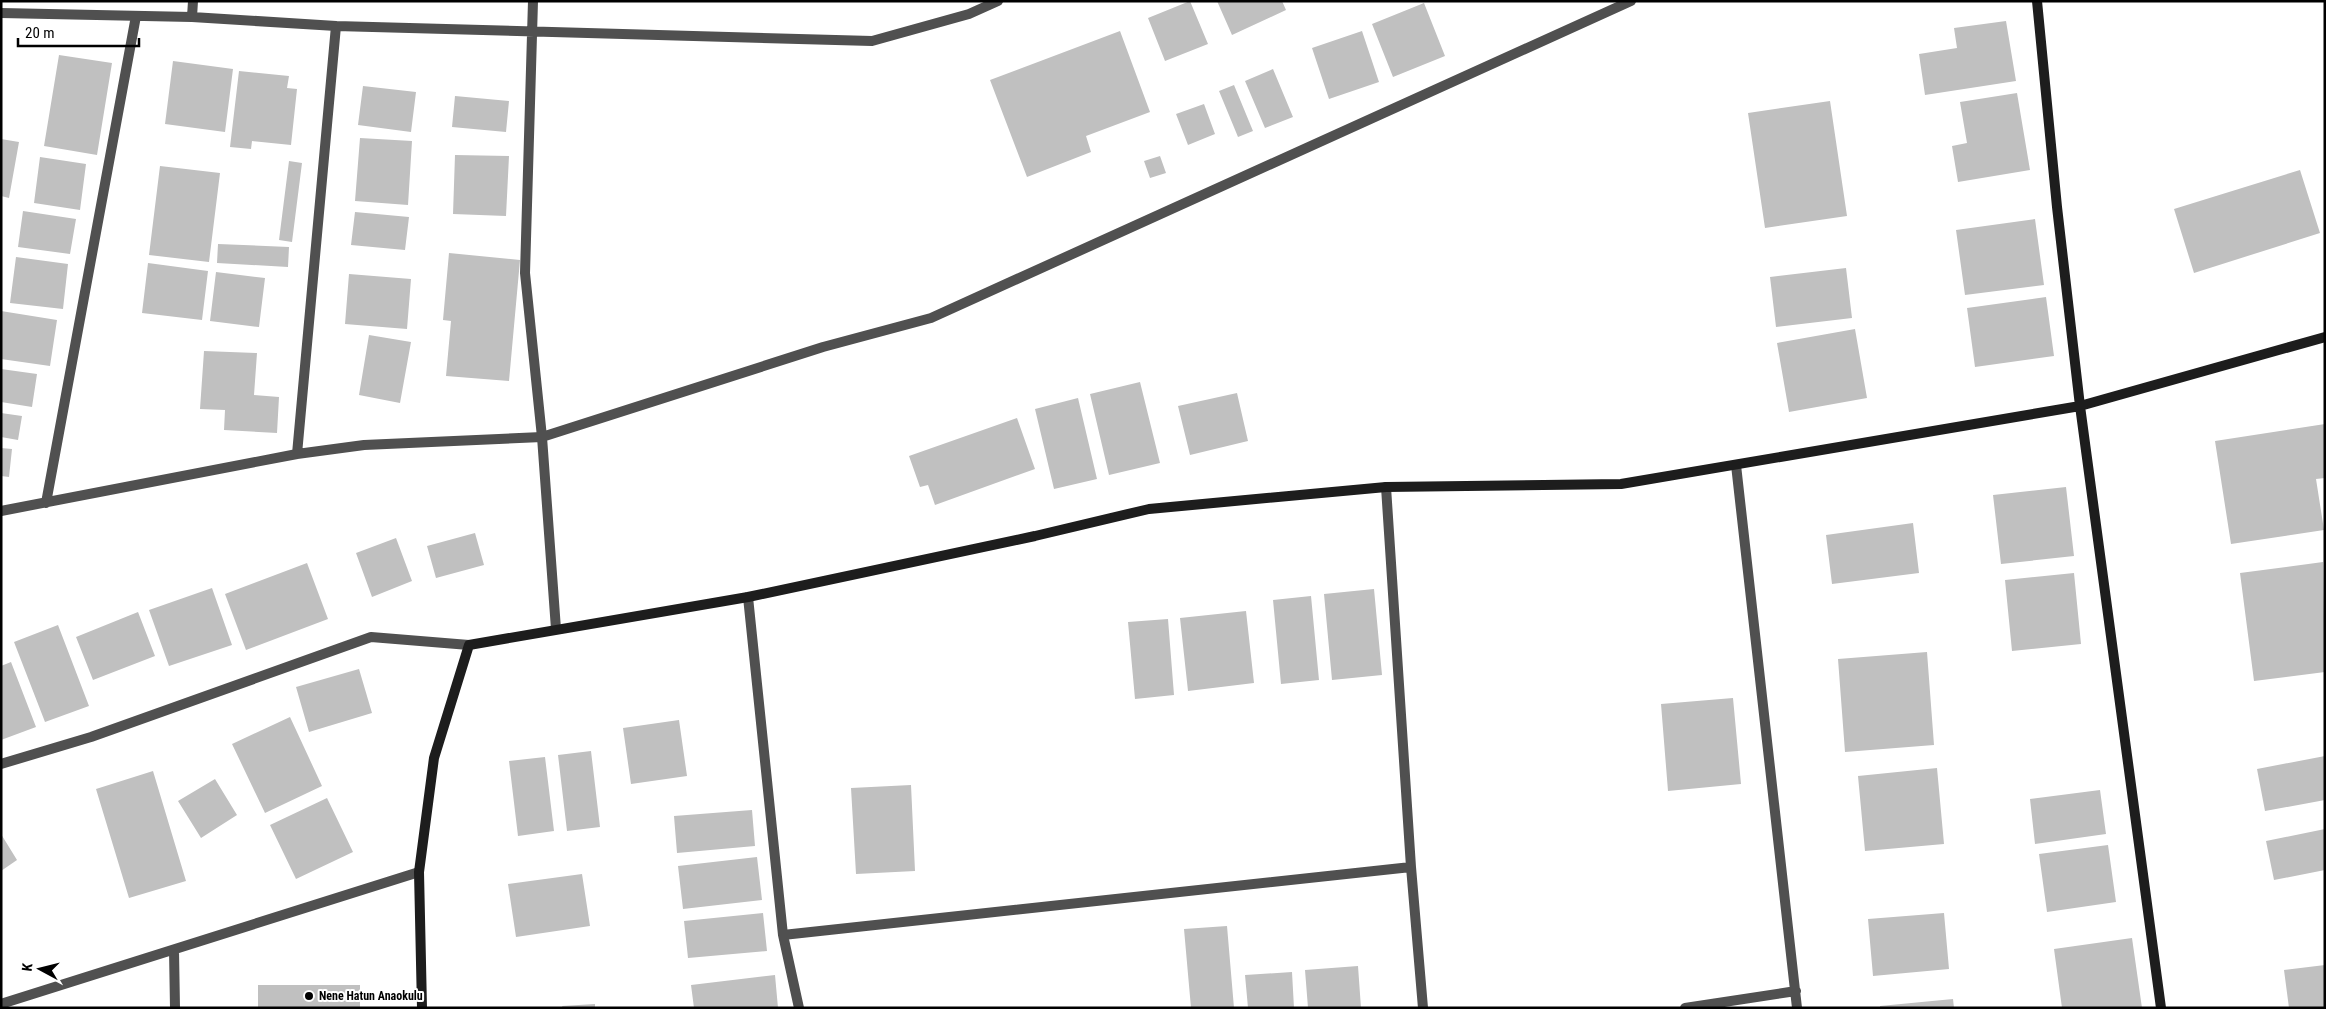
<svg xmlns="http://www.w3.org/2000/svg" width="2326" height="1009" font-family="'Roboto Condensed',sans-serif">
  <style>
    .building { fill: #c0c0c0 }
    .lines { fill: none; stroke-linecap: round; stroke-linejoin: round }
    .street { stroke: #505050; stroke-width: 10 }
    .secondary { stroke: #1d1d1d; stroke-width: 10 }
    .poi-dot { fill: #000; stroke: #fff; stroke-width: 2 }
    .labels { text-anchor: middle; stroke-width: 4; stroke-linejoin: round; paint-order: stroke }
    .poi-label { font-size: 12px; font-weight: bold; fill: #000; stroke: #fff; text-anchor: start }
  </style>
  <rect width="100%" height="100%" fill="#fff"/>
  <path class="building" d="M1190 1 1208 44 1165 61 1148 18Z
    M1217 1H1282L1286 10 1232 35Z
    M1424 3 1445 56 1393 77 1372 24Z
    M2006 21 2016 81 1925 95 1919 54 1957 48 1954 28Z
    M1120 31 1150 112 1086 136 1091 152 1027 177 990 80Z
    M1362 31 1379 82 1329 99 1312 48Z
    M59 55 112 63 97 155 44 146Z
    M173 61 233 69 225 132 165 124Z
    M1273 69 1293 117 1265 128 1245 81Z
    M239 71 289 76 287 88 297 89 291 145 252 141 251 149 230 147Z
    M1234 85 1253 131 1238 137 1219 91Z
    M363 86 416 92 411 132 358 125Z
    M2017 93 2030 170 1958 182 1952 146 1967 143 1960 102Z
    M455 96 509 101 506 132 452 127Z
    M1830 101 1847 216 1765 228 1748 113Z
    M1204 104 1215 134 1188 145 1176 114Z
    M360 138 412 141 408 205 355 201Z
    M1 139 19 142 9 198 1 196Z
    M455 155 509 156 506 216 453 214Z
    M1160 156 1166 173 1150 178 1144 161Z
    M40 157 86 164 80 210 34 203Z
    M289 161 302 163 292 242 279 240Z
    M160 166 220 173 209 262 149 255Z
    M2300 170 2320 233 2194 273 2174 209Z
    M23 211 76 219 70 254 18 247Z
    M355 212 409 217 405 250 351 245Z
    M2035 219 2044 285 1965 295 1956 230Z
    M218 244 289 247 288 267 217 263Z
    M449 253 520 260 509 381 446 376 451 321 443 320Z
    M16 257 68 264 63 309 10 303Z
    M148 263 208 271 202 320 142 313Z
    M1846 268 1852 318 1776 327 1770 277Z
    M216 272 265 278 259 327 210 321Z
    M349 274 411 279 407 329 345 324Z
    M2046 297 2054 356 1975 367 1967 308Z
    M1 311 57 320 50 366 1 359Z
    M1855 329 1867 398 1789 412 1777 343Z
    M369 335 411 342 400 403 359 395Z
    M204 351 257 353 254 395 279 397 277 433 224 430 225 410 200 409Z
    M1 369 37 374 32 407 1 402Z
    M1140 382 1160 463 1109 475 1090 394Z
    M1237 393 1248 441 1190 455 1178 406Z
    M1078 398 1097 479 1054 489 1035 409Z
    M1 413 22 416 18 440 1 437Z
    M1017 418 1035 469 935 505 928 485 920 487 909 456Z
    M2325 424V478L2316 479 2324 530 2231 544 2215 441Z
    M1 448 12 449 9 477 1 476Z
    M2066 487 2074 556 2001 564 1993 495Z
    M1913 523 1919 573 1832 584 1826 535Z
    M475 533 484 565 436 578 427 546Z
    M396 538 412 581 372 597 356 553Z
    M2323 562 2325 672 2254 681 2240 573Z
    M307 563 328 619 246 650 225 594Z
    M2074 573 2081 644 2012 651 2005 580Z
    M212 588 232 645 169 666 149 610Z
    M1374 589 1382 675 1332 680 1324 594Z
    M1311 596 1319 680 1281 684 1273 600Z
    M1246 611 1254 683 1188 691 1180 618Z
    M138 612 155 656 93 680 76 637Z
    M1168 619 1174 695 1135 699 1128 622Z
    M58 625 89 706 45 722 14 642Z
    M1927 652 1934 745 1845 752 1838 659Z
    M11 662 36 727 1 740V666Z
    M359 669 372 713 309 732 296 687Z
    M1733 698 1741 784 1668 791 1661 704Z
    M290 717 322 786 265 813 232 744Z
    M679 720 687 776 631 784 623 728Z
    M591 751 600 827 567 831 558 755Z
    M2325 756V800L2265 811 2257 769Z
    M545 757 554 831 518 836 509 761Z
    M1937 768 1944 844 1865 851 1858 776Z
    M153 771 186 881 129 898 96 789Z
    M215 779 237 815 201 838 178 801Z
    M911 785 915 871 856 874 851 788Z
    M2100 790 2106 834 2035 844 2030 799Z
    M327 798 353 852 296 879 270 825Z
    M752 810 755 846 677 853 674 816Z
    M2325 829V870L2274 880 2266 841Z
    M1 834 17 860 1 871Z
    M2108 845 2116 902 2047 912 2039 854Z
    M757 857 762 900 683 909 678 866Z
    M582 874 590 926 516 937 508 884Z
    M763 913 767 951 688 958 684 921Z
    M1944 913 1949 969 1873 976 1868 919Z
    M1227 926 1234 1008H1191L1184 929Z
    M2132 938 2142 1008H2062L2054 949Z
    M2325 965V1008H2289L2284 970Z
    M1358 966 1361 1008H1308L1305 970Z
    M1292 972 1294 1008H1248L1245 975Z
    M775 975 778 1008H694L691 985Z
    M258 985H360V1008H258Z
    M1953 999 1954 1008H1880V1006Z
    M595 1004V1008H563L562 1006Z"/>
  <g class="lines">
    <path class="street" d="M533 1 525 273 542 437 556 629
      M1 13 192 17 336 26 872 41 969 14 998 1
      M192 17 193 1
      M297 454 336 26
      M1736 465 1797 1008
      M1386 487 1411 867 1423 1008
      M46 503 136 16
      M1 511 297 454 364 445 542 437 823 347 931 318 1631 1
      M748 597 783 935 799 1008
      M1 764 91 737 371 637 469 645
      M783 935 1411 867
      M174 950 175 1008
      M1 1004 419 872
      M1685 1008 1796 991"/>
    <path class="secondary" d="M2037 1 2057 207 2080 406 2161 1008
      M422 1008 419 872 434 758 469 645 748 597 1035 536 1149 509 1386 487 1621 484 2080 406 2325 337"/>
  </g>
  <circle class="poi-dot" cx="309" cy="996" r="5"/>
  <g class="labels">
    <g class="poi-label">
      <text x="319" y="1000">Nene Hatun Anaokulu</text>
    </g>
  </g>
  <rect width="2326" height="1009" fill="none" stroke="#000000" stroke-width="5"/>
  <g transform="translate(40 969) rotate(277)" stroke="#ffffff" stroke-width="4" paint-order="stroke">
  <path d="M0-4L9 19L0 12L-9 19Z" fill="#000000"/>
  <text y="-8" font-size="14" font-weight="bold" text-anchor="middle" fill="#000000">K</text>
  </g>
  <path d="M18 38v8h121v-8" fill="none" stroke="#000000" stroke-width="2.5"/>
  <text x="25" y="38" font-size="15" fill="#000000" stroke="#ffffff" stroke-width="4" paint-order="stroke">20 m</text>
</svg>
